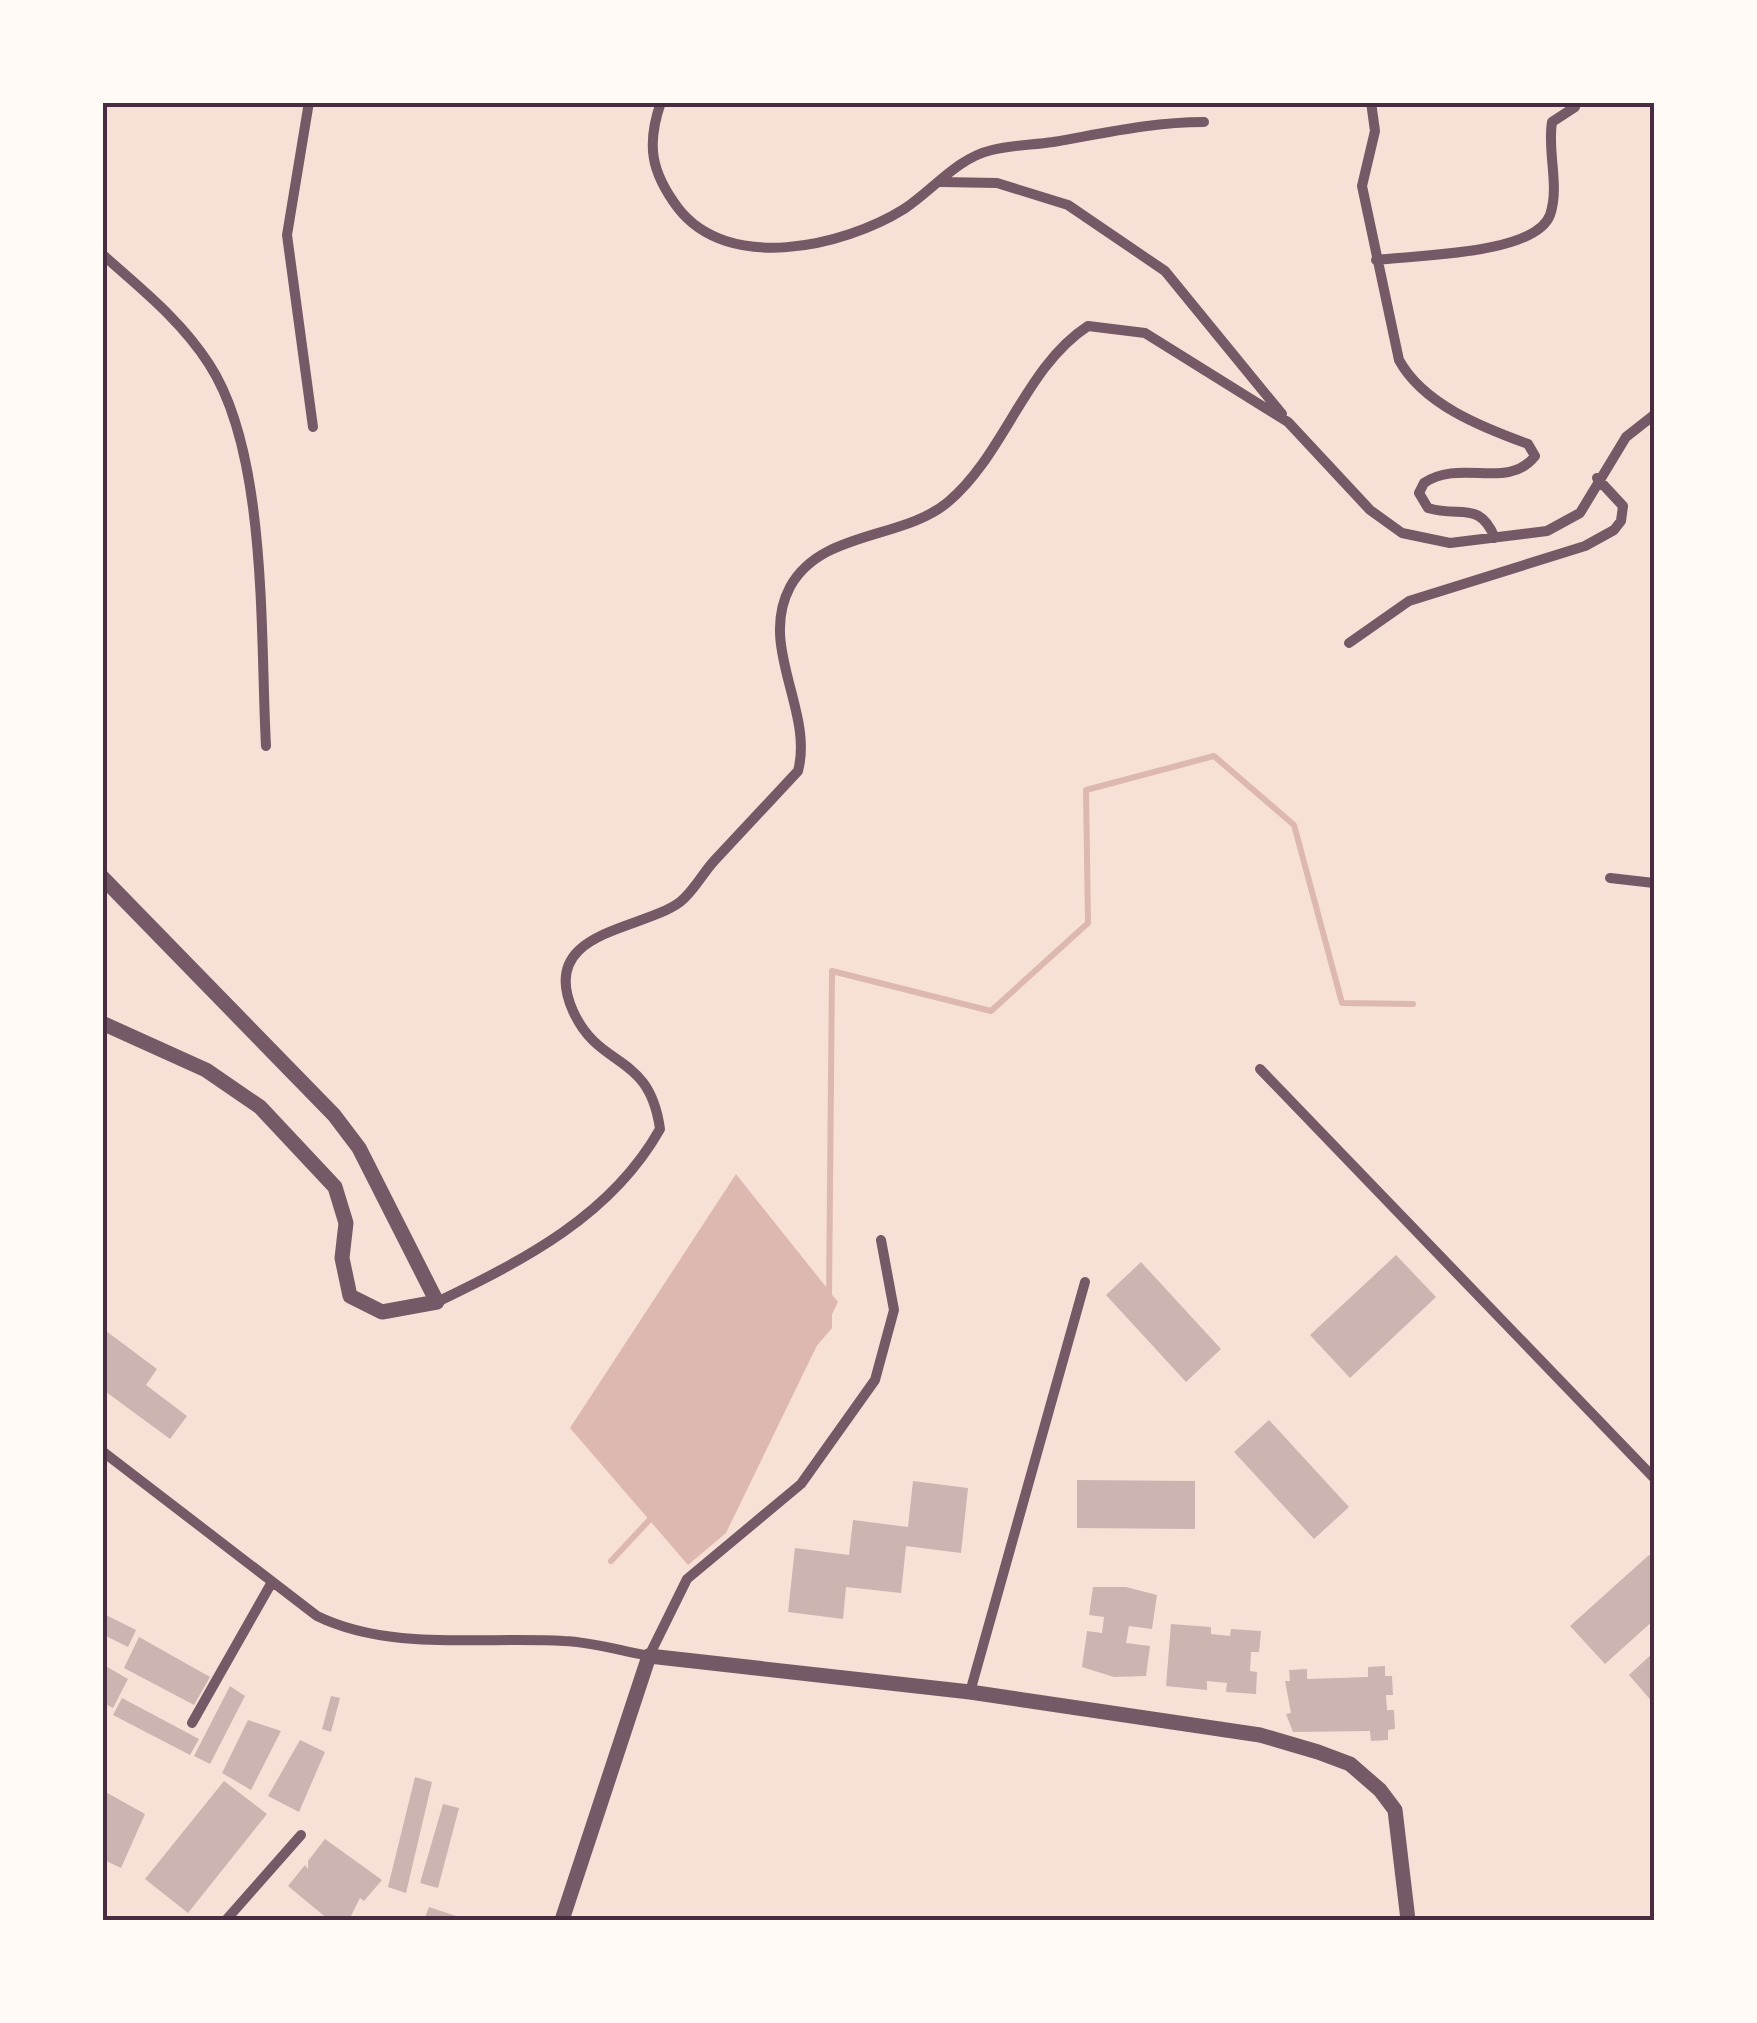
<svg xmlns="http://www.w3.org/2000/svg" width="1757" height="2023" font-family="'PT Sans',sans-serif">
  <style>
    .water { fill: #dcb8b0 }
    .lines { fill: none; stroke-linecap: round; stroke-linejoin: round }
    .stream { stroke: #dcb8b0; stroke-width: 6 }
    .building { fill: #ccb4b1 }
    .minor { stroke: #755966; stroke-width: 10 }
    .tertiary { stroke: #755966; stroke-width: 15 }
    .neatline { fill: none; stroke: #4a2c40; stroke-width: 4 }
  </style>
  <rect width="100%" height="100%" fill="#f7e1d7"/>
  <path class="water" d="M736 1174 838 1302 726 1533 688 1565 570 1428Z"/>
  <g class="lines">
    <path class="stream" d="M829 1297 832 971 991 1011 1088 923 1086 790 1214 756 1294 825 1342 1003 1413 1004
      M816 1342 829 1327V1315
      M611 1561 654 1515"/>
  </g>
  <path class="building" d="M1396 1255 1436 1297 1350 1378 1310 1335Z
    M1141 1262 1221 1349 1186 1382 1106 1295Z
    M102 1328 157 1369 146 1385 187 1416 170 1439 102 1389Z
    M1269 1420 1349 1507 1314 1539 1234 1452Z
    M1077 1480 1195 1481V1529L1077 1528Z
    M913 1481 968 1488 961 1553 906 1546 901 1593 846 1587 843 1619 788 1612 795 1548 849 1555 853 1520 908 1527Z
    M1649 1555 1654 1561V1620L1605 1664 1570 1626Z
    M1093 1587H1126L1157 1595 1152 1629 1129 1626 1126 1643 1150 1646 1146 1676 1114 1677 1082 1667 1087 1631 1102 1633 1104 1617 1089 1615Z
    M102 1613 136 1630 128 1647 102 1634Z
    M1171 1624 1211 1627V1634L1230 1636 1231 1629 1261 1631 1259 1652H1251L1250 1671 1257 1672 1256 1694 1226 1692 1227 1683 1207 1681V1690L1166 1686Z
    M139 1637 210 1677 194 1705 124 1668Z
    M1654 1652V1704L1629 1675Z
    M102 1664 128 1679 113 1708 102 1702Z
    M1385 1666V1676H1392L1393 1695H1386L1387 1710H1394L1395 1729 1388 1730V1740L1371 1741 1370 1731 1293 1732 1286 1714 1291 1713 1285 1681H1290L1289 1670 1307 1669V1679L1368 1677V1667Z
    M230 1686 245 1696 210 1764 194 1756Z
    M331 1696 340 1698 331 1732 322 1729Z
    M122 1698 199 1739 190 1755 113 1715Z
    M248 1720 281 1731 251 1790 222 1773Z
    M300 1740 325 1752 299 1812 268 1796Z
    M415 1777 432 1782 406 1893 388 1887Z
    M224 1781 267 1814 188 1913 145 1879Z
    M102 1790 145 1814 121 1868 102 1859Z
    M443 1804 459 1808 438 1888 420 1883Z
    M325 1839 382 1880 364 1901 360 1898 349 1920H329L288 1886 305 1865 308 1869V1861Z
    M429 1907 468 1920H424Z"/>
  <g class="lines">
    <path class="minor" d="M309 102 287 235 313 427
      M661 102C646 145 651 172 678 208 728 273 843 247 904 209 933 190 957 158 992 150 1012 145 1033 145 1053 142 1105 133 1152 122 1204 122
      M1371 102 1375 131 1362 186 1399 360C1423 404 1481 427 1528 444L1535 456C1508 491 1461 458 1424 483L1419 493 1428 508C1461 518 1479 500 1495 538
      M941 182 997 183 1068 205 1165 271 1282 414
      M102 254C140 288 181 320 209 364 268 454 260 636 266 746
      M1376 260C1415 255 1535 255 1550 215 1560 186 1547 152 1552 122L1575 107
      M1349 643 1409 601 1585 546 1614 530 1621 521 1623 506 1597 478
      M1610 878 1654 883
      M1260 1069 1654 1478
      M437 1302C524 1260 611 1216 660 1129 649 1051 600 1071 573 1011 537 930 641 931 680 902 693 892 703 873 714 861 742 831 770 801 798 771 814 711 758 647 790 587 821 530 903 540 948 502 1005 454 1025 367 1088 326L1145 333 1288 422 1370 510 1402 533 1450 543 1547 531 1580 513 1626 437 1654 415
      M102 1451 317 1616C391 1652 483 1636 564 1641 592 1642 621 1651 649 1656L687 1579 801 1484 875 1380 894 1310 881 1240
      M970 1692 1085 1282
      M192 1723 272 1582
      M226 1920 301 1835"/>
    <path class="tertiary" d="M102 877 334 1115 359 1148 437 1302 382 1312 350 1296 342 1258 346 1223 335 1187 260 1107 206 1070 102 1023
      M562 1920 649 1656 970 1692 1260 1735 1318 1752 1350 1764 1380 1790 1395 1810 1408 1920"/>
  </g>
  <rect width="1757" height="2023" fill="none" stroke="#fffaf5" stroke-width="210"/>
  <rect x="105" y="105" width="1547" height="1813" class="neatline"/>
</svg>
